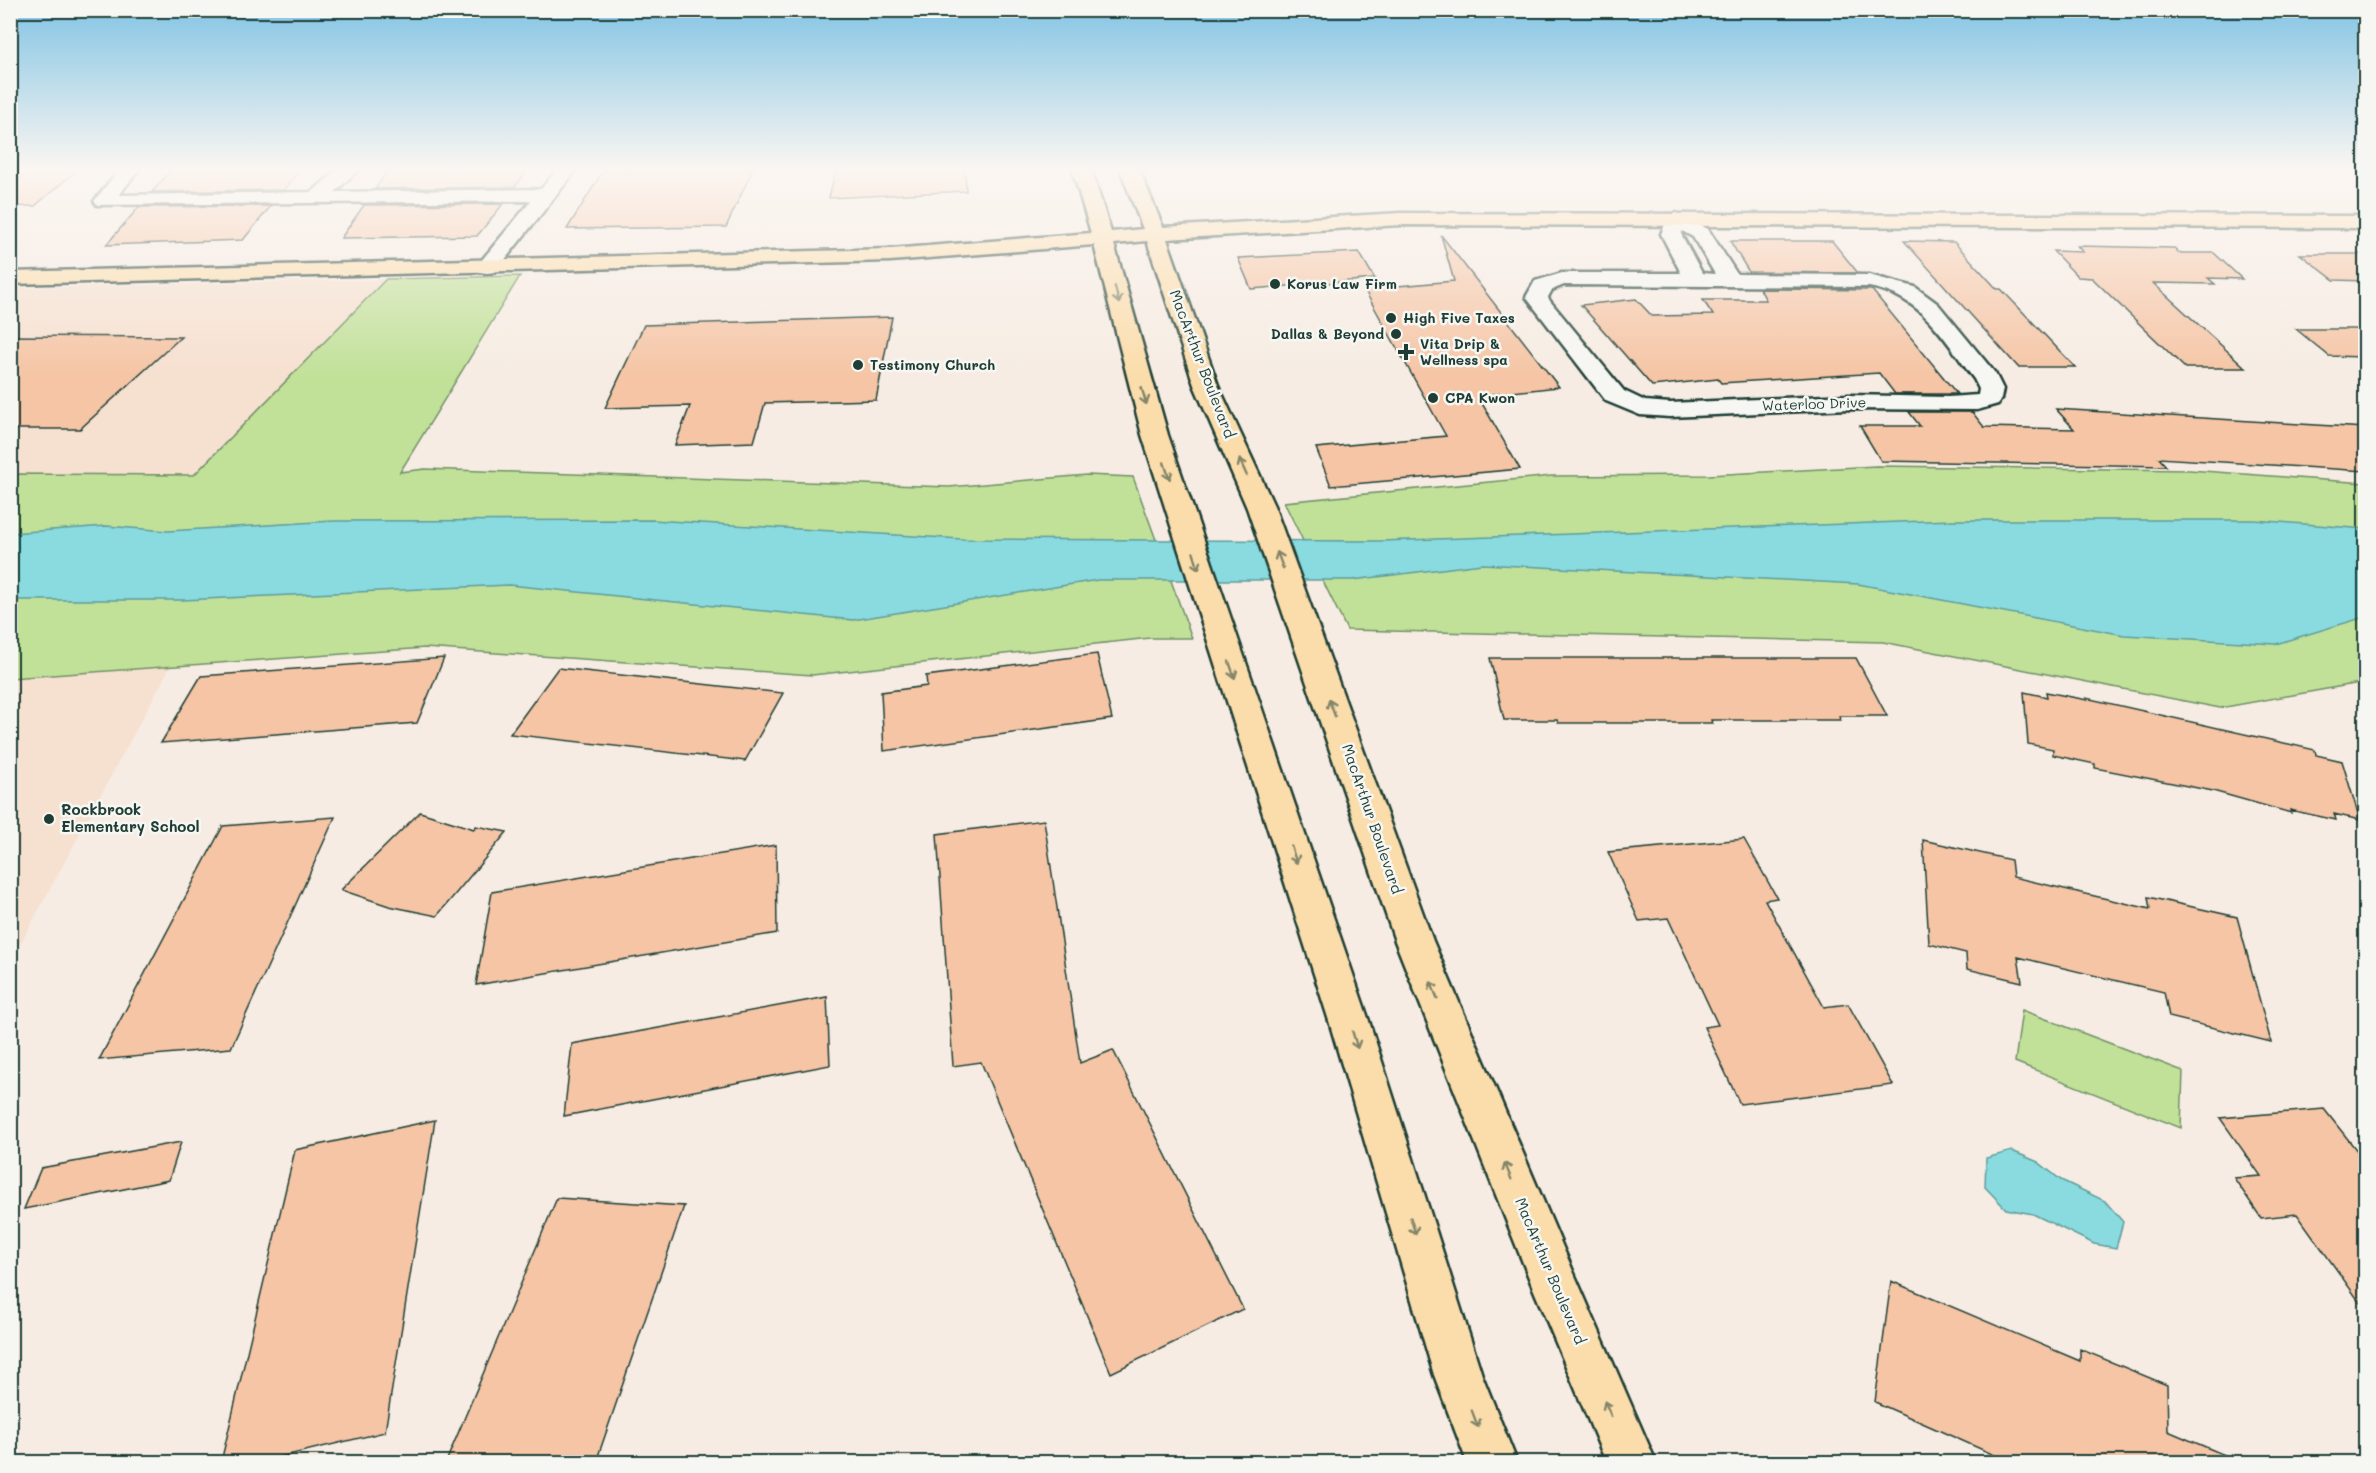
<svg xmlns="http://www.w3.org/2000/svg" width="2376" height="1473" font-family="Mali,sans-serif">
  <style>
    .built { fill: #f6e0d0 }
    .green { fill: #c1e199; stroke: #708f66; stroke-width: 1.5 }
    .water { fill: #89dbdf; stroke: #5f9c9b; stroke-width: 1.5 }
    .building { fill: #f5c5a5; stroke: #1f3d34; stroke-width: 1.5 }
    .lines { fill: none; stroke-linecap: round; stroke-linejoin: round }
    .minor-casing { stroke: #1f3d34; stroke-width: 5 }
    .major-casing { stroke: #1f3d34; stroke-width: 5 }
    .minor { fill: #f6f6f2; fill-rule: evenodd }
    .major { fill: #fbddab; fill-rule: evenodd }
    .oneway { stroke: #82856a }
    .poi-dot { fill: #1f3d34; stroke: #f6f6f2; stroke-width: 2 }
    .labels { text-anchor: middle; stroke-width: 5; stroke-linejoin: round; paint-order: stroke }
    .far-poi-label { font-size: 14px; font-weight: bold; fill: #1f3d34; stroke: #f6f6f2; text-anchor: start }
    .far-street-label { font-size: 14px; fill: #1f3d34; stroke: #f6f6f2 }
    .street-label { font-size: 15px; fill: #1f3d34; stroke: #f6f6f2 }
    .poi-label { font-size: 15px; font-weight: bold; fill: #1f3d34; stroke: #f6f6f2; text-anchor: start }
  </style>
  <rect width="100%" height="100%" fill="#f6ece3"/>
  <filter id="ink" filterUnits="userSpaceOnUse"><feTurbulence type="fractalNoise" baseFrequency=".0167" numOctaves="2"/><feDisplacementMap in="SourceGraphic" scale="12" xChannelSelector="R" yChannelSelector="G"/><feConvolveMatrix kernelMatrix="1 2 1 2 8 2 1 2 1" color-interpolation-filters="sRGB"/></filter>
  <g filter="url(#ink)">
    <path class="built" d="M386 279 194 475 11 474 10 288Z
      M171 665 11 961V678Z"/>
    <path class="green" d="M520 276 400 472 425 469 949 487 1087 475 1133 477 1192 638H1150L812 675 425 648 11 678V474L194 475 386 279Z
      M1876 466 2189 470 2365 483V682L2220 708 1883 642 1347 630 1284 502 1552 476 1709 475Z
      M2022 1010 2183 1071 2181 1128 2015 1062Z"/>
    <path class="water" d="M652 520 962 539 1381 541 1953 520H2254L2366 529 2365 617 2276 644 2124 635 1858 584 1482 564 1353 580H1098L853 620 509 585 183 600H11V533L106 526 168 531 333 521Z
      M2012 1151 2038 1162 2061 1180 2105 1201 2123 1222 2116 1248 2094 1244 2033 1214 2006 1209 1985 1187 1986 1158Z"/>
    <path class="building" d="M32 169H78L35 206 10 207V186Z
      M172 169H301L284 190 152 192Z
      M389 169H529L515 187 375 189Z
      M753 169 726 227 567 229 603 171Z
      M836 169H965L966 191 829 198Z
      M503 204 477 236 341 238 364 205Z
      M271 206 243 240 106 245 139 207Z
      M1441 235 1559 387 1493 394 1496 399 1480 400 1520 469 1331 486 1316 448 1446 436 1364 289 1454 281Z
      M1730 241H1832L1858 273 1749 272Z
      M1904 241 1954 242 1997 289H2001L2075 367H2018Z
      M2077 246 2174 248 2178 253H2214L2242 279 2208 278 2215 284 2153 283 2246 368H2185L2092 278 2078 277 2053 251 2083 252Z
      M1359 252 1375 279 1251 289 1238 258Z
      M2300 254H2366V281L2334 280Z
      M1760 289 1872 290 1957 394H1895L1879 373 1721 383 1718 379 1652 386 1581 305 1636 299 1652 316 1713 315 1703 300H1766Z
      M892 317 876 400 765 403 754 442 675 445 690 406 605 408 644 325Z
      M2296 329H2366V357L2329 356Z
      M10 336 181 337 80 429H10Z
      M2056 409 2366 428V471L2159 458 2166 466 1881 461 1860 426H1920L1909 412H1972L1984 427 2074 429Z
      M1097 654 1112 719 884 751 881 692 927 686 926 676Z
      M444 658 417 723 161 743 201 676Z
      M1490 658H1856L1887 716H1839L1840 720H1711L1712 723H1558L1557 720H1504Z
      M558 668 783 693 745 761 510 734Z
      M2024 692 2047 697 2046 692 2087 700 2086 698 2315 750 2316 755 2342 761 2360 820 2334 814 2336 820 2290 810 2291 813 2213 791 2095 768V764L2053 755V749L2028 744Z
      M420 812 474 829 476 826 507 832 437 916 389 906 341 890Z
      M335 817 231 1048 99 1060 223 826Z
      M1044 820 1080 1063 1113 1050 1243 1309 1111 1373 981 1062 953 1066 937 834Z
      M1744 839 1777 898 1765 900 1824 1007 1848 1004 1893 1085 1740 1104 1704 1027 1718 1025 1668 918 1639 921 1608 852Z
      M1923 840 2011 860 2013 877 2150 909 2148 897 2237 917 2271 1042 2169 1017 2164 992 2018 957 2022 982 1967 969 1966 953 1929 944Z
      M776 845 777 933 476 985 492 892Z
      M827 997 830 1065 564 1116 572 1044Z
      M2324 1109 2366 1162V1311L2297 1214 2261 1218 2234 1178 2261 1176 2220 1118Z
      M435 1120 385 1432 259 1462H221L295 1150Z
      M181 1142 169 1180 24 1209 41 1168Z
      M557 1198 684 1206 596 1462H446Z
      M1891 1281 2080 1361V1349L2167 1385 2168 1431 2241 1462H2010L1875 1402Z"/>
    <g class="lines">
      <defs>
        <path id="minor" d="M120 169H139L119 195 312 192 338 169H359L335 192 541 189 558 169H577L495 272 487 273 479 272 476 267 531 201 97 205 94 201Z
          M1676 213 1708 229 1737 274 1869 275 1915 287 1938 304 1995 373 2003 389 2001 399 1998 404 1977 410 1849 409 1670 417 1640 415 1606 401 1526 297 1535 281 1562 273H1681L1661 234 1669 215ZM1682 231 1693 237 1715 274 1702 273 1681 234ZM1564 285 1869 287C1921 295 1945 340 1974 379L1979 389 1978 395 1948 397 1849 395 1670 403 1645 401 1624 391 1550 301 1548 297 1552 290Z"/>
        <path id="major" d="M1072 169H1091L1111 232 1143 229 1120 169H1139L1163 227 1400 213 2366 216V228L1400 225 1167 239 1218 385 1275 508 1433 941 1573 1271 1656 1462H1606L1533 1288 1395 941 1247 508 1194 385 1147 241 1114 244 1168 435 1369 1021 1482 1375 1517 1462H1467L1434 1375 1329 1021 1142 435 1094 245 890 261 10 284V272L890 249 1091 233Z"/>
      </defs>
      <use href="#minor" class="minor-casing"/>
      <use href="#major" class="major-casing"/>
      <use href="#minor" class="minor"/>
      <use href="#major" class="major"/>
    </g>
    <defs><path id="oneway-shaft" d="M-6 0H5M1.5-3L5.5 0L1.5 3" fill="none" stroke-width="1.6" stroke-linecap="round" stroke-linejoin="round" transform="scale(1.5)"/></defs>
    <g class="oneway">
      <use href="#oneway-shaft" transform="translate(1117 295) rotate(76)"/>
      <use href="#oneway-shaft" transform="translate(1144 396) rotate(74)"/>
      <use href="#oneway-shaft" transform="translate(1243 467) rotate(-114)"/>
      <use href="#oneway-shaft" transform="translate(1167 471) rotate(71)"/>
      <use href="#oneway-shaft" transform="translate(1280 560) rotate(-110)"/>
      <use href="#oneway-shaft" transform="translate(1196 561) rotate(73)"/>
      <use href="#oneway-shaft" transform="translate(1232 670) rotate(71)"/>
      <use href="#oneway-shaft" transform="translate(1332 708) rotate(-110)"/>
      <use href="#oneway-shaft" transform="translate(1294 855) rotate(72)"/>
      <use href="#oneway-shaft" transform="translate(1434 990) rotate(-112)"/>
      <use href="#oneway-shaft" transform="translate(1355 1040) rotate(73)"/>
      <use href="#oneway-shaft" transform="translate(1508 1171) rotate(-112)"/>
      <use href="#oneway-shaft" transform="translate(1413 1226) rotate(73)"/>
      <use href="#oneway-shaft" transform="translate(1608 1409) rotate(-113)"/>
      <use href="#oneway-shaft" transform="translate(1475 1419) rotate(69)"/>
    </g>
  </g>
  <linearGradient id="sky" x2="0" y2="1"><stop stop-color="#82c4e4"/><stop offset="0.45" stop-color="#fbf6f2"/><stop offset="1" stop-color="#fbf6f2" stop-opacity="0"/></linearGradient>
  <rect width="2376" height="376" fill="url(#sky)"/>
  <g class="poi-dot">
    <circle cx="1275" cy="284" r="6"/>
    <circle cx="1391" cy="318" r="6"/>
    <circle cx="1396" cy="334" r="6"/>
    <path d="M1403 343h6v6h6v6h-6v6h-6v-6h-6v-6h6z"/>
    <circle cx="858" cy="365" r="6"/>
    <circle cx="1433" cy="398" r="6"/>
    <circle cx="49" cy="819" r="6"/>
  </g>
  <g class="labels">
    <g class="far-poi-label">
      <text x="1287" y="289">Korus Law Firm</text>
      <text x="1403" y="323">High Five Taxes</text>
      <text x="1384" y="339" text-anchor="end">Dallas &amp; Beyond</text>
      <text x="1420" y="349">Vita Drip &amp;<tspan x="1420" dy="16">Wellness spa</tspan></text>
      <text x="870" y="370">Testimony Church</text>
      <text x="1445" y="403">CPA Kwon</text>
    </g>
    <g class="far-street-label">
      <text transform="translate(1814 404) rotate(-2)" y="5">Waterloo Drive</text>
    </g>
    <g class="street-label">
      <text transform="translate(1202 364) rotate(69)" y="5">MacArthur Boulevard</text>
      <text transform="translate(1372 819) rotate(71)" y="5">MacArthur Boulevard</text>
      <text transform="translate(1550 1271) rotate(67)" y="5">MacArthur Boulevard</text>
    </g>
    <g class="poi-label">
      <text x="61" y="815">Rockbrook<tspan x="61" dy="17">Elementary School</tspan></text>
    </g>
  </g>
  <rect width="2376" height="1473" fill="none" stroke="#f6f6f2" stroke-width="36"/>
  <rect x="18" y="18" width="2340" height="1437" fill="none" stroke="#1f3d34" stroke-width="2" filter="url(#ink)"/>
</svg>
